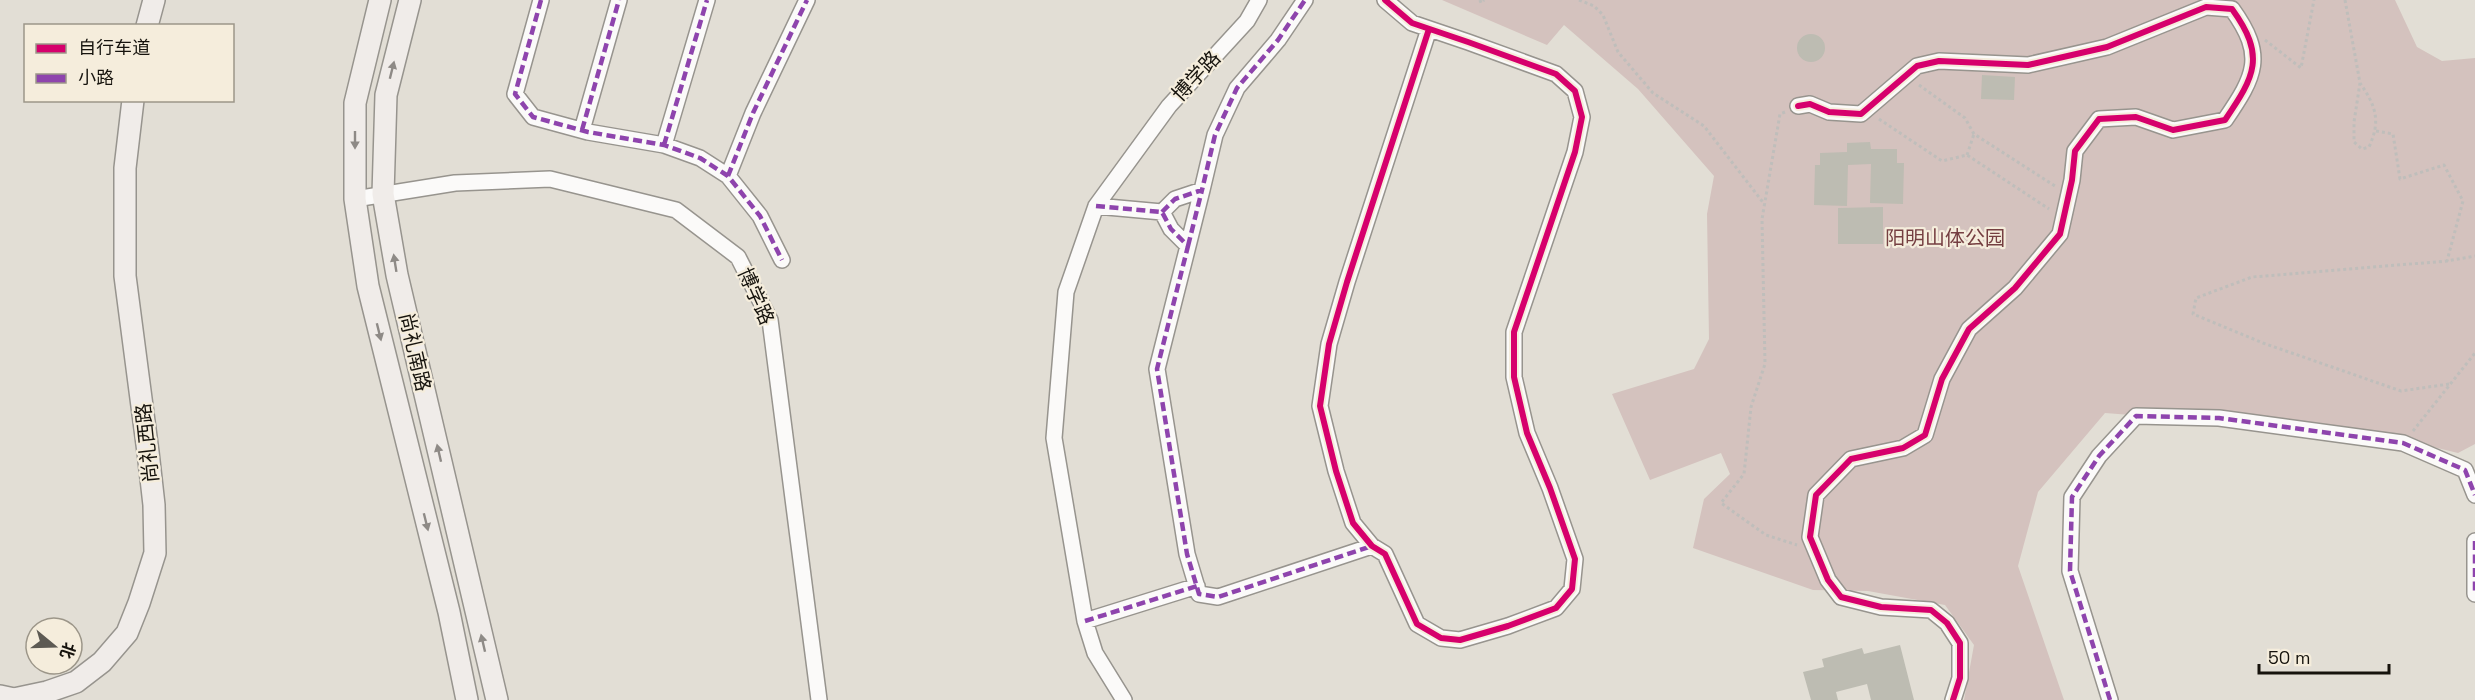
<svg xmlns="http://www.w3.org/2000/svg" width="2475" height="700" font-family="'Space Grotesk','Noto Sans SC',sans-serif">
  <style>
    .green { fill: #d4c2be }
    .building { fill: #bdbcb2 }
    .lines { fill: none; stroke-linecap: round; stroke-linejoin: round }
    .street-casing { stroke: #97948e; stroke-width: 18 }
    .secondary-casing { stroke: #97948e; stroke-width: 24 }
    .path { stroke: #bfbebb; stroke-width: 3; stroke-dasharray: 3 3; stroke-linecap: butt }
    .street { stroke: #fbfaf9; stroke-width: 15 }
    .secondary { stroke: #f0ece9; stroke-width: 21 }
    .quiet { stroke: #8e44ad; stroke-width: 4.5; stroke-dasharray: 9 4.5; stroke-linecap: butt }
    .cycleway-casing { stroke: #f5eddc; stroke-width: 10 }
    .cycleway { stroke: #d6006c; stroke-width: 6 }
    .oneway { fill: #8e8a86 }
    .labels { text-anchor: middle; stroke-width: 4.5; stroke-linejoin: round; paint-order: stroke }
    .street-label { font-size: 20px; fill: #16130d; stroke: #f5eddc }
    .park-label { font-size: 20px; fill: #753f41; stroke: #f5eddc }
  </style>
  <rect width="100%" height="100%" fill="#e2ded5"/>
  <path class="green" d="M1442 0H2395L2417 47 2442 61 2475 58V444L2458 453 2380 434 2105 413 2038 492 2018 566 2064 700H1964L1974 645 1945 605 1868 591 1813 590 1693 548 1704 499 1730 474 1721 453 1650 480 1612 394 1694 369 1709 339 1707 214 1714 176 1638 89 1564 25 1547 45Z"/>
  <path class="building" d="M1797 48a14 14 0 1 1 28 0a14 14 0 1 1-28 0Z
    M1982 75 2015 77 2014 100 1981 99Z
    M1870 142 1871 149H1897V163H1904L1903 204 1870 203 1871 164 1848 165 1847 206 1814 205 1815 165H1820V153L1847 152V143Z
    M1883 207V244H1838V208Z
    M1900 645 1914 700H1871L1867 684 1836 692 1838 700H1811L1803 672 1824 667 1822 659 1862 648 1864 654Z"/>
  <g class="lines">
    <defs>
      <path id="street" d="M541 0 515 94 533 117 588 132 664 145 700 158 728 176 760 216 782 260
        M1385 0 1412 23 1468 42 1556 74 1575 91 1582 117 1575 152 1514 332V377L1527 433 1550 488 1575 559 1572 589 1556 608 1508 626 1460 640 1441 638 1417 624 1385 554 1372 546 1353 523 1336 471 1320 406 1329 344 1347 282 1429 29
        M1798 106 1810 104 1829 112 1861 114 1917 66 1939 61 2028 65 2107 47 2206 7 2232 9C2266 56 2255 76 2225 120L2173 130 2136 117 2099 119 2075 151 2072 180 2060 234 2015 288 1969 329 1942 379 1925 435 1903 448 1851 459 1816 495 1810 537 1828 580 1841 597 1881 607 1931 610 1947 623 1960 643V678L1953 700
        M582 130 619 0
        M664 145 707 0
        M728 176 753 113 807 0
        M355 199 455 183 550 179 676 210 738 257 770 320 819 700
        M1096 206 1162 212 1171 229 1188 246 1157 369 1187 554 1199 594 1218 597 1372 546
        M1162 212 1175 199 1202 190 1215 135 1237 88 1278 40 1305 0
        M1188 246 1202 190
        M2475 541V594
        M1085 621 1197 586
        M1124 700 1095 653 1085 621 1054 438 1066 292 1096 206 1169 106 1247 21 1259 0
        M2110 700 2070 571 2072 497 2099 456 2136 416 2219 418 2403 443 2465 470 2475 495"/>
      <path id="secondary" d="M380 0 355 103V199L368 286 449 612 467 700
        M410 0 386 95 383 194 397 275 497 700
        M147 26 154 0
        M0 696 14 699 47 692 76 682 102 662 127 633 139 603 155 553 154 505 148 452 125 276V168L133 100"/>
    </defs>
    <use href="#street" class="street-casing"/>
    <use href="#secondary" class="secondary-casing"/>
    <path class="path" d="M1480 0 1481 3 1484 0
      M1579 0 1594 6 1603 15 1618 52 1653 93 1704 126 1765 205
      M2345 0 2360 83 2354 122V142L2362 149 2369 147C2381 121 2376 106 2360 83
      M2265 40 2301 68 2314 0
      M1919 85 1965 118 1974 134 2055 186
      M1785 112 1780 114 1762 219 1765 364 1751 407 1744 474 1721 503 1766 535 1797 545
      M1879 119 1942 161 1967 155 2049 209
      M2376 131 2393 134 2400 179 2444 165 2463 201 2447 261
      M1967 155 1974 134
      M2449 384 2401 391 2263 343 2193 314 2196 298 2252 277 2447 261 2475 256
      M2413 431 2475 353"/>
    <use href="#street" class="street"/>
    <use href="#secondary" class="secondary"/>
    <path class="quiet" d="M541 0 515 94 533 117 588 132 664 145 700 158 728 176 760 216 782 260
      M582 130 619 0
      M664 145 707 0
      M728 176 753 113 807 0
      M1096 206 1162 212 1171 229 1188 246 1157 369 1187 554 1199 594 1218 597 1372 546
      M1162 212 1175 199 1202 190 1215 135 1237 88 1278 40 1305 0
      M1188 246 1202 190
      M2475 541V594
      M1085 621 1197 586
      M2110 700 2070 571 2072 497 2099 456 2136 416 2219 418 2403 443 2465 470 2475 495"/>
    <defs>
      <path id="cycleway" d="M1385 0 1412 23 1468 42 1556 74 1575 91 1582 117 1575 152 1514 332V377L1527 433 1550 488 1575 559 1572 589 1556 608 1508 626 1460 640 1441 638 1417 624 1385 554 1372 546 1353 523 1336 471 1320 406 1329 344 1347 282 1429 29
        M1798 106 1810 104 1829 112 1861 114 1917 66 1939 61 2028 65 2107 47 2206 7 2232 9C2266 56 2255 76 2225 120L2173 130 2136 117 2099 119 2075 151 2072 180 2060 234 2015 288 1969 329 1942 379 1925 435 1903 448 1851 459 1816 495 1810 537 1828 580 1841 597 1881 607 1931 610 1947 623 1960 643V678L1953 700"/>
    </defs>
    <use href="#cycleway" class="cycleway-casing"/>
    <use href="#cycleway" class="cycleway"/>
  </g>
  <defs><path id="oneway-solid" d="M-6-.8H1V-3.2L6.5 0L1 3.2V.8H-6Z" transform="scale(1.5)"/></defs>
  <g class="oneway">
    <use href="#oneway-solid" transform="translate(392 70) rotate(-76)"/>
    <use href="#oneway-solid" transform="translate(355 140) rotate(90)"/>
    <use href="#oneway-solid" transform="translate(395 263) rotate(-99)"/>
    <use href="#oneway-solid" transform="translate(379 332) rotate(76)"/>
    <use href="#oneway-solid" transform="translate(439 453) rotate(-103)"/>
    <use href="#oneway-solid" transform="translate(426 522) rotate(76)"/>
    <use href="#oneway-solid" transform="translate(483 643) rotate(-103)"/>
  </g>
  <g class="labels">
    <g class="street-label">
      <text transform="translate(1196 76) rotate(-47)" y="7">博学路</text>
      <text transform="translate(756 296) rotate(66)" y="7">博学路</text>
      <text transform="translate(415 352) rotate(77)" y="7">尚礼南路</text>
      <text transform="translate(147 443) rotate(-96)" y="7">尚礼西路</text>
    </g>
    <g class="park-label">
      <text x="1945" y="245">阳明山体公园</text>
    </g>
  </g>
  <rect x="24" y="24" width="210" height="78" fill="#f5eddc" stroke="#9c9689" stroke-width="1.5"/>
  <rect x="36" y="44" width="30" height="9" fill="#d6006c" stroke="#9c9689" stroke-width="1.5"/>
  <text x="78" y="54" font-size="18" fill="#16130d">自行车道</text>
  <rect x="36" y="74" width="30" height="9" fill="#8e44ad" stroke="#9c9689" stroke-width="1.5"/>
  <text x="78" y="84" font-size="18" fill="#16130d">小路</text>
  <g transform="translate(54 646) rotate(109)"><circle r="28" fill="#f5eddc" stroke="#9c9689" stroke-width="1.5"/>
  <path d="M0-4.5L10 22L0 15L-10 22Z" fill="#5d5a53"/>
  <text y="-9" font-size="16" font-weight="bold" text-anchor="middle" fill="#16130d">北</text>
  </g>
  <path d="M2259 664v9h130v-9" fill="none" stroke="#16130d" stroke-width="3"/>
  <text x="2268" y="664" font-size="18" fill="#16130d" stroke="#f5eddc" stroke-width="4.5" paint-order="stroke">50 m</text>
</svg>
